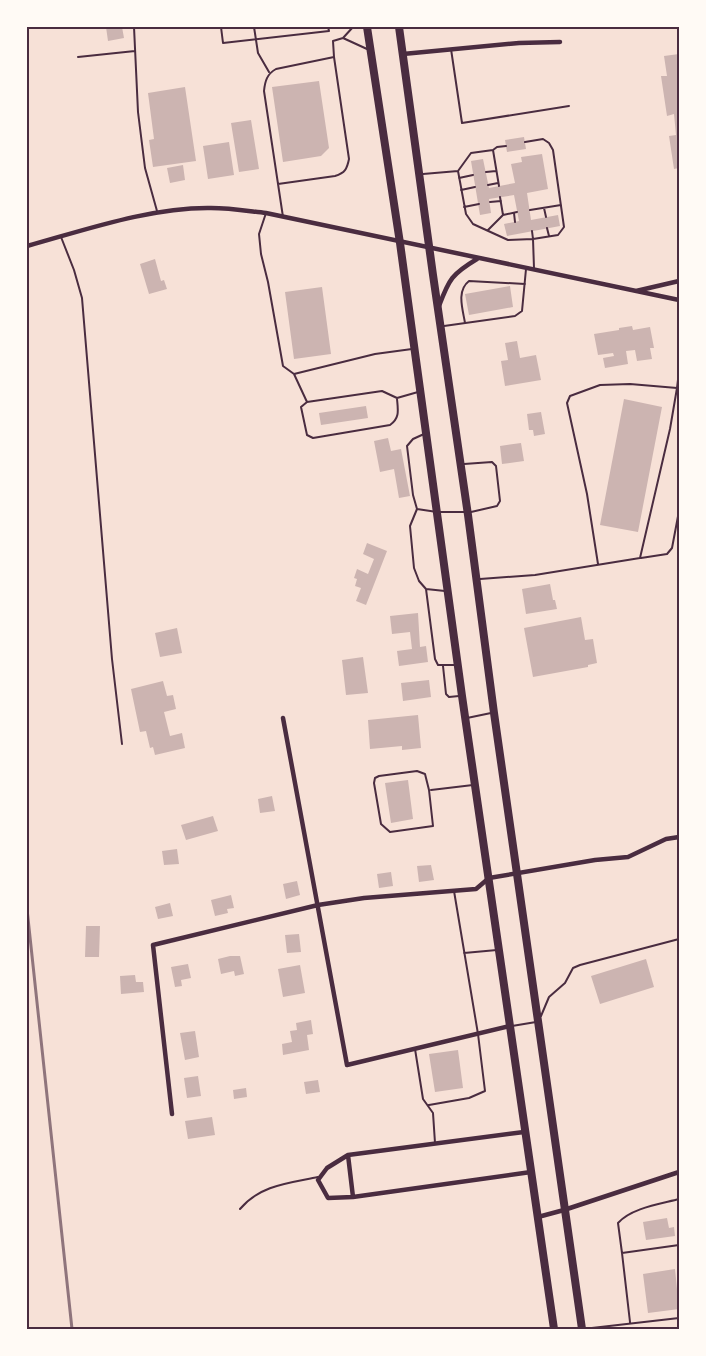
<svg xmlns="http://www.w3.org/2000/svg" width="706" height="1356" font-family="Commissioner,sans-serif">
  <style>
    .building { fill: #ccb4b1 }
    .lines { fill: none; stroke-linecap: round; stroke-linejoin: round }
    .service { stroke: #4a2c40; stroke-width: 2 }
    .minor { stroke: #4a2c40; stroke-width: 4.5 }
    .primary { stroke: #4a2c40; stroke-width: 8 }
    .rail { stroke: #8f747c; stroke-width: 3 }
    .neatline { fill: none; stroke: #4a2c40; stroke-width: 2 }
  </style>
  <rect width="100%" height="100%" fill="#f7e1d7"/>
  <path class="building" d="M106 27H122L124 38 108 41Z
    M679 54V168L674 169 669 136 676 135 674 114 667 116 661 76H667L664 56Z
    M319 81 329 148 321 156 283 162 272 87Z
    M185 87 196 161 153 167 149 140 154 139 148 93Z
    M251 120 259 169 239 172 231 123Z
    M524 137 526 149 507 152 505 140Z
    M229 142 234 175 208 179 203 146Z
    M542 154 548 189 527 193 531 220 558 215 560 226 507 236 504 224 519 221 514 195 489 199 491 213 480 215 471 161 483 159 489 188 515 183 511 164 522 162 521 157Z
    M183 165 185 180 170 183 167 168Z
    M155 259 161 281 164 280 167 289 149 294 140 264Z
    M510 286 513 307 469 315 465 294Z
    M322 287 331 354 294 359 285 292Z
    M632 326 633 330 650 327 654 348H650L652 359 637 361 635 350 626 351 628 364 605 368 603 358 614 356 613 353 598 355 594 334 619 330V328Z
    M517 341 520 358 536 355 541 380 505 386 501 361 508 360 505 343Z
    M624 399 662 407 638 532 600 525Z
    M366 406 368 418 321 425 319 413Z
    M541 412 545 434 534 436 533 430H529L527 414Z
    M388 438 391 451 401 449 410 496 399 498 394 469 380 472 374 441Z
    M521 443 524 461 502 464 500 446Z
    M367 543 387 551 366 605 356 601 361 588 355 586 357 579 354 578 357 569 368 574 374 559 363 554Z
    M550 584 553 600H555L557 609 526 614 522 589Z
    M418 613 420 647 426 646 428 662 399 666 397 651 412 649 410 632 392 634 390 616Z
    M581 617 585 640 593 639 597 663 588 665V667L533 677 524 628Z
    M177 628 182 653 160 657 155 633Z
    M363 657 368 693 346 695 342 660Z
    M429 680 431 697 403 701 401 683Z
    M163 681 167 696 173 695 176 709 164 712 170 736 182 733 185 748 155 755 153 747 150 748 146 731 140 732 131 689Z
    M418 715 421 748 402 750V746L370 749 368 720Z
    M408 780 413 819 391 823 385 783Z
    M272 796 275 811 260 813 258 799Z
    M213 816 218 831 186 840 181 825Z
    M177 849 179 864 164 865 162 851Z
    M431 865 434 880 419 882 417 866Z
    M391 872 393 886 379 888 377 874Z
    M297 881 300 895 286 899 283 884Z
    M231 895 234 908 227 909 228 913 215 916 211 900Z
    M170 903 173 916 158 919 155 907Z
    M86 926H100L99 957H85Z
    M299 934 301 952 287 953 285 935Z
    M230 956H240L244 974 235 976 234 971 221 974 218 959Z
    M646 959 654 987 600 1004 591 976Z
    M188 964 191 978 181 980 182 986 175 987 171 967Z
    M300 965 305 993 283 997 278 969Z
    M135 975 136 982H143L144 992 121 994 120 976Z
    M311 1020 313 1034 307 1035 309 1050 283 1055 282 1044 292 1042 290 1031 297 1030 296 1023Z
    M195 1031 199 1057 185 1060 180 1033Z
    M458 1050 463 1088 435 1092 429 1054Z
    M198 1076 201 1096 187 1098 184 1078Z
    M318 1080 320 1092 306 1094 304 1082Z
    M246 1088 247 1097 234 1099 233 1090Z
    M212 1117 215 1135 188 1139 185 1121Z
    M667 1218 669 1228 674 1227 675 1236 646 1240 643 1222Z
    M675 1269 679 1309 648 1313 643 1274Z"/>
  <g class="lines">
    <path class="service" d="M134 27 138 112 145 168 157 211
      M221 27 223 43 329 31 328 27
      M254 27 258 53 269 72
      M343 38 367 49
      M451 49 462 123 569 106
      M78 57 135 51
      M525 142 543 139 549 143 553 150 564 227 558 235 533 239 532 231
      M493 150 497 147 506 146
      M458 171 471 153 493 150 499 186
      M486 172 496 171
      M423 174 458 171 466 214 473 224 508 240 533 239 534 268
      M459 178 473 175
      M278 184 335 176C345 173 347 169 349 159L334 57
      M488 185 498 183
      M461 190 475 187
      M500 197 503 215
      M490 202 501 201
      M464 207 479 204
      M544 208 546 217
      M530 210 561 205
      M266 213 259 234 261 254 268 282 283 366 294 374 307 402 382 391 397 398 418 392
      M514 213 515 222
      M283 217 264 91C265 81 267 74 276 69L334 57 333 41 343 38 353 27
      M547 228 549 236
      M488 230 503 215 517 212
      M61 237 74 270 82 298 112 659 122 744
      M465 323C463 310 456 291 469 281L525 284
      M444 326 515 316 522 311 526 269
      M294 374 375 354 412 349
      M677 388 679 371
      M307 402 301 407 307 435 313 438 390 425C400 418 398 410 397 399
      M424 434 413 439 407 446 413 495 417 509 410 526 414 568 419 581 426 589 445 591
      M464 464 492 462 496 466 500 501 497 506 471 512
      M417 509 437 512H465
      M641 558 667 554 672 548 679 511
      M480 579 535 575 640 558 670 429 677 388 630 384 600 385 570 396 567 403 587 494 598 564
      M426 589 435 659 438 665H456
      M443 666 446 694 449 697 459 696
      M467 718 491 713
      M417 771 425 774 429 790 433 826 390 832 381 824 374 783 375 778 379 776Z
      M431 790 473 785
      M464 953 497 950
      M541 1016 549 997 565 983 573 968 580 965 679 939
      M512 1026 536 1022
      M415 1049 423 1099 433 1113 435 1143
      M429 1105 469 1098 485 1091 478 1034 454 891
      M679 1199C660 1204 631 1208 618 1223L622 1253 679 1245
      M240 1209C260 1185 289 1183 318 1177
      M622 1253 630 1322
      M583 1329 679 1318"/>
    <path class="minor" d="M403 54 519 43 560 42
      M27 246C85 230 151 207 211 208 230 208 248 211 266 213L679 300
      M636 291 679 281
      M439 306C449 279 452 274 477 259
      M283 718 347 1065 510 1026
      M172 1114 153 945 318 905 364 898 476 889 489 878 595 860 628 857 666 839 679 837
      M524 1132 348 1155 327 1168 318 1180 328 1198 353 1197 531 1172
      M348 1155 353 1197
      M538 1217 564 1210 679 1172"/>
    <path class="primary" d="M367 27 400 243 462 696 554 1329
      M399 27 433 275 468 515 494 713 582 1329"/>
    <path class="rail" d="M27 909 72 1329"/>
  </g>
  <rect width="706" height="1356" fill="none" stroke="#fffaf5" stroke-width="57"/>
  <rect x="28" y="28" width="650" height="1300" class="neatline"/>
</svg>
